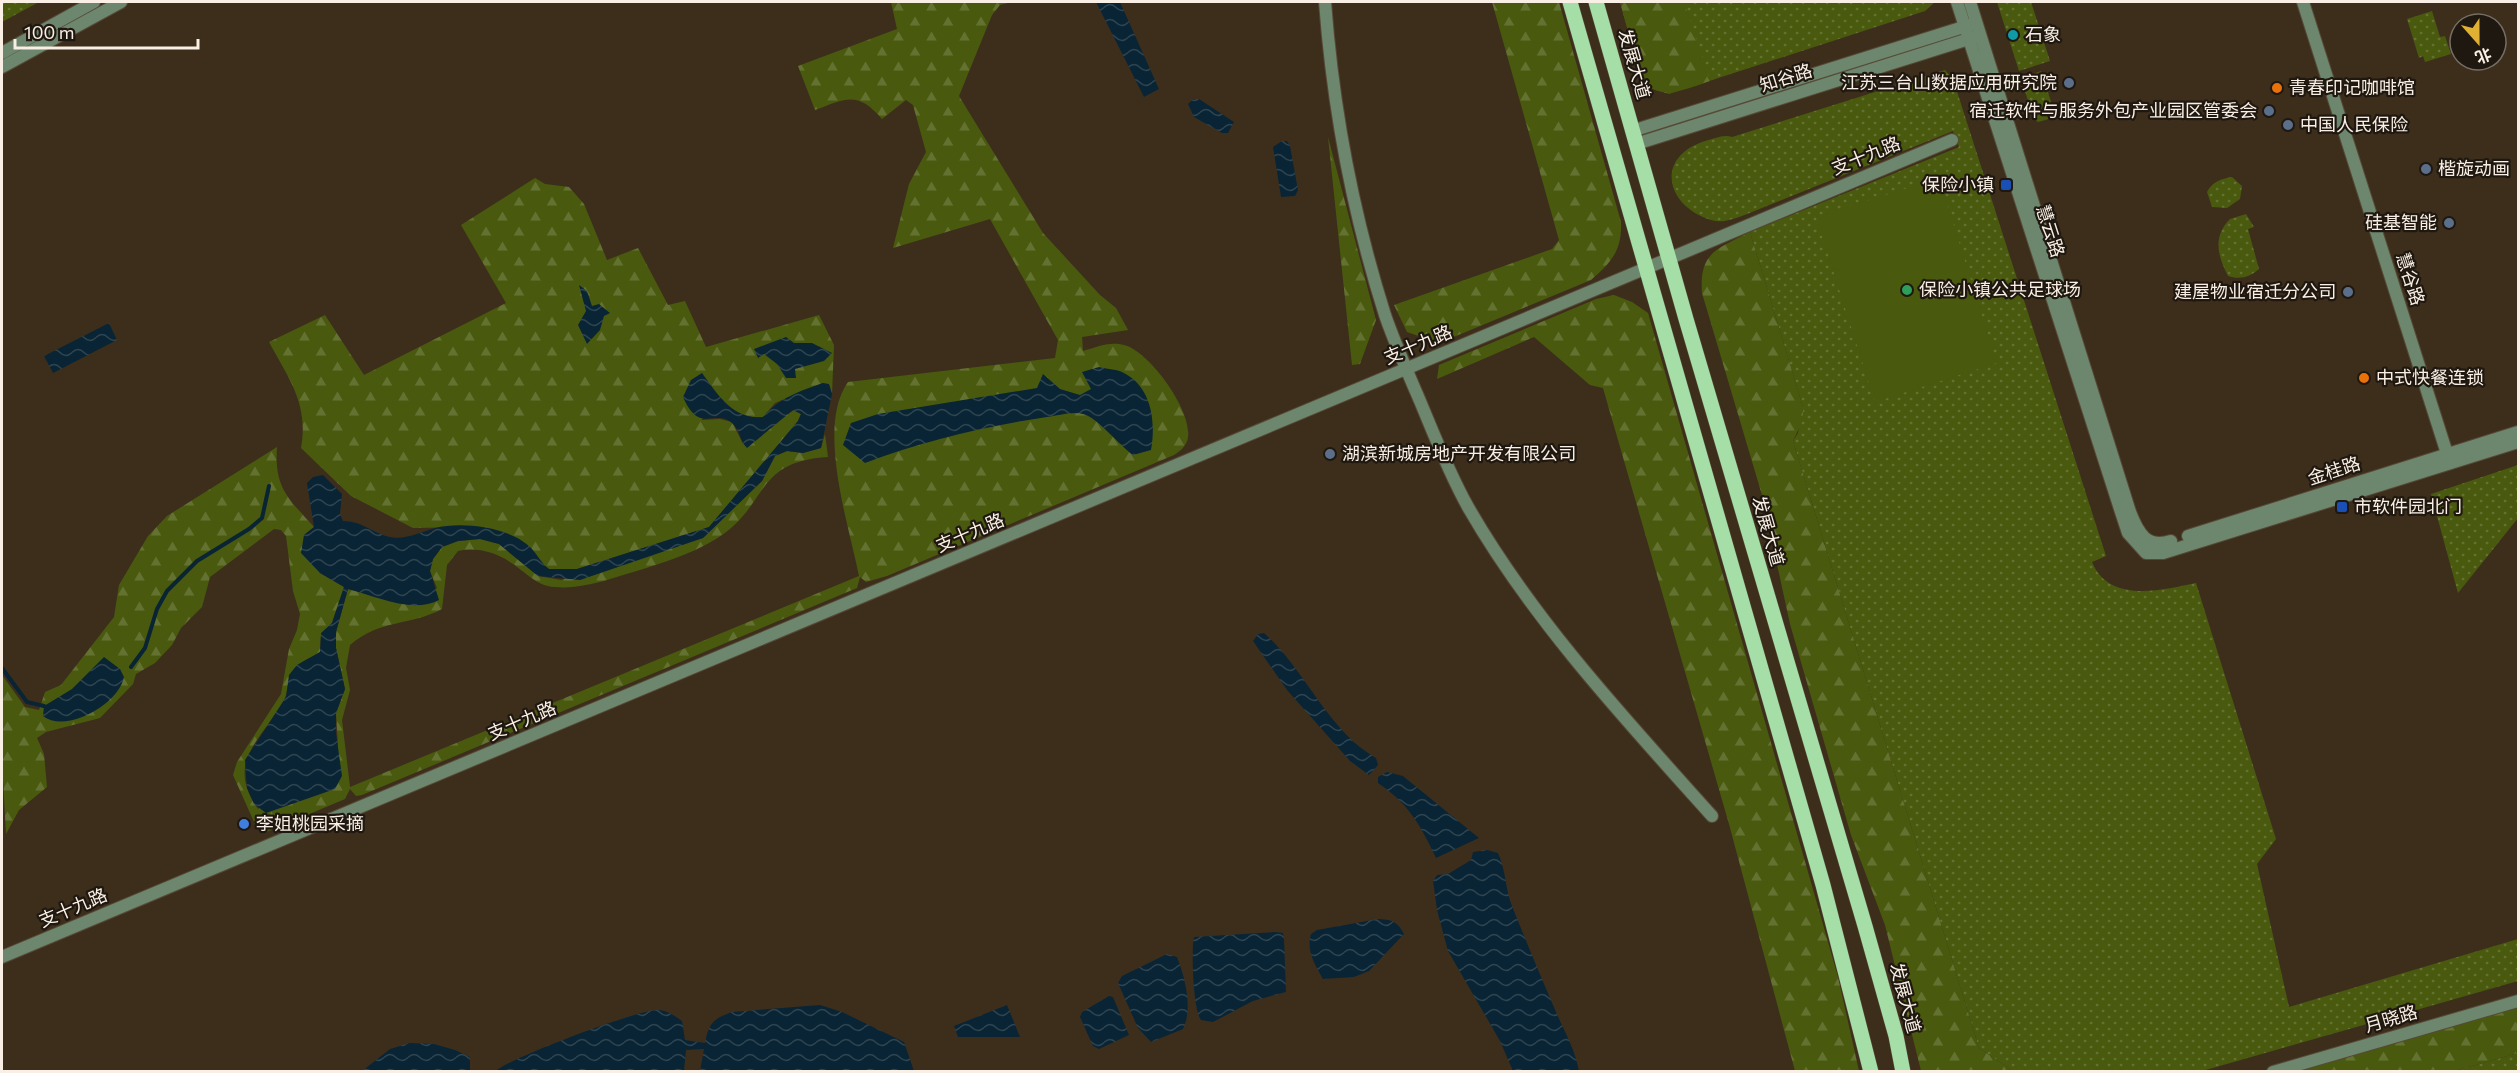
<svg xmlns="http://www.w3.org/2000/svg" width="2520" height="1073" font-family="Commissioner,'Noto Sans SC',sans-serif">
  <style>
    .green { fill: url(#green-dots) }
    .forest { fill: url(#forest-firs) }
    .pitch { fill: #495a0e }
    .water { fill: url(#water-waves) }
    .lines { fill: none; stroke-linecap: round; stroke-linejoin: round }
    .stream { stroke: #092434; stroke-width: 4 }
    .minor-casing { stroke: #574938; stroke-width: 14 }
    .tertiary-casing { stroke: #574938; stroke-width: 14 }
    .primary-casing { stroke: #574938; stroke-width: 16 }
    .minor { stroke: #6c876d; stroke-width: 12 }
    .tertiary { stroke: #6c876d; stroke-width: 12 }
    .primary { stroke: #a5dea7; stroke-width: 15 }
    .culture-dot { fill: #0f9aa8; stroke: #1f1810; stroke-width: 2 }
    .service-dot { fill: #5c6f8a; stroke: #1f1810; stroke-width: 2 }
    .food-dot { fill: #e8710a; stroke: #1f1810; stroke-width: 2 }
    .transit-dot { fill: #1a4fb4; stroke: #1f1810; stroke-width: 2 }
    .leisure-dot { fill: #2e9e5b; stroke: #1f1810; stroke-width: 2 }
    .shop-dot { fill: #3f7fe0; stroke: #1f1810; stroke-width: 2 }
    .labels { text-anchor: middle; stroke-width: 4.5; stroke-linejoin: round; paint-order: stroke }
    .poi-label { font-size: 18px; fill: #f9efe4; stroke: #1f1810; text-anchor: start }
    .street-label { font-size: 18px; fill: #f9efe4; stroke: #1f1810 }
  </style>
  <defs>
    <pattern id="green-dots" width="8" height="8" patternUnits="userSpaceOnUse" patternTransform="scale(1.5)"><rect width="8" height="8" fill="#495a0e"/><path d="M2 2h.1M6 6h.1" fill="none" stroke="#647231" stroke-width="1.8" stroke-linecap="round"/></pattern>
    <pattern id="forest-firs" width="22" height="20" patternUnits="userSpaceOnUse" patternTransform="scale(1.5)"><rect width="22" height="20" fill="#495a0e"/><path d="M5 1l3.5 6h-7zM16 11l3.5 6h-7z" fill="#647231"/></pattern>
    <pattern id="water-waves" width="16" height="10" patternUnits="userSpaceOnUse" patternTransform="scale(1.5)"><rect width="16" height="10" fill="#092434"/><path d="M0 5q4-4 8 0t8 0" fill="none" stroke="#2e4451"/></pattern>
  </defs>
  <rect width="100%" height="100%" fill="#3d2e1c"/>
  <path class="green" d="M2 2H39L2 22Z
    M1620 2H1935L1925 11 1669 94 1647 87 1641 78Z
    M1997 2H2031L2050 61 2019 71Z
    M2432 11 2440 37 2445 36 2451 54 2425 62 2423 56 2419 58 2407 19Z
    M1945 70 1953 79 2106 556 2092 562C2109 604 2162 590 2196 583L2276 839 2257 864 2289 1007 2518 939V981L2202 1071H2013L1979 1048 1793 441 1798 433 1803 407 1750 232 1959 147 1953 131 1747 214C1736 218 1723 224 1711 220 1667 207 1653 158 1705 141 1714 139 1723 134 1732 137Z
    M2041 71 2056 117 2038 122 2033 117 2021 78Z
    M2232 177 2242 186 2240 199 2227 208 2212 207 2207 192C2213 181 2221 179 2232 177Z
    M2246 214 2254 227 2248 229 2259 269C2250 277 2240 280 2228 276 2217 255 2213 236 2230 219Z
    M2518 465V518L2458 593 2431 494Z
    M2518 1053V1071H2454Z"/>
  <path class="forest" d="M891 2H1012L1000 5 992 15 959 96 1043 233 1100 295 1116 308 1128 330 1082 337 1083 351C1097 347 1109 341 1124 345 1149 351 1192 410 1188 437 1187 446 1180 451 1174 455L887 576 866 582 860 577 857 588 362 795 356 796 350 789 345 799 264 833 255 824 233 775 237 762 281 694 289 649 297 630 300 614 293 591 286 536 281 530 274 529 210 577 202 607 181 628 172 645 155 663 136 674 133 684 100 718 46 732 37 738 44 754 47 787 19 810 6 834 2 760V675L25 707 39 710 45 692 61 685 114 617 119 585 148 536 167 516 277 447C274 488 288 498 314 527L304 535 320 573 344 587 332 623 321 636 320 652C313 657 303 660 297 666 286 675 290 688 284 700 263 739 224 761 258 809L338 747 336 713 345 689 336 648V632L348 589 406 604 437 588 430 571 433 559 442 547 458 541 480 539 499 544 538 576 561 580 703 538 762 481 775 456 787 451 803 453 821 448 825 434 828 457C756 461 768 503 722 535 690 557 645 568 607 580 589 585 567 590 548 586 538 584 529 576 521 570 503 555 481 546 458 551L447 565 442 609C410 626 380 619 350 645L346 668 350 690 342 720 350 787 859 576C849 525 816 427 848 382L1055 358 1058 340 990 219 893 248 909 184 926 152 913 105 906 100 882 119C858 91 847 98 815 110L798 66 897 29Z
    M1492 2H1559L1621 222C1622 250 1612 262 1591 280L1439 343 1407 332 1394 305 1552 249 1559 240Z
    M1620 2H1684L1710 81C1686 89 1658 103 1641 78Z
    M1328 137 1376 320 1360 364 1352 365Z
    M535 178 545 184 569 187 584 204 607 260 638 248 668 305 685 301 706 347 819 315 834 345 832 394 829 385 823 383 775 403 763 417C733 420 718 395 702 374V420L720 419 732 422 743 444 794 410 801 414 798 421 709 527 577 569H549L537 559 531 548 462 527 413 528 351 496 301 448C309 404 289 379 269 342L325 315 364 375 506 303 461 225Z
    M1750 232 1803 407V420L1793 441 1979 1048 2013 1071H1921L1885 925 1851 835 1790 624 1762 495 1702 293C1699 252 1717 249 1750 232Z
    M1614 295 1632 302 1648 313 1838 977 1859 1071H1795L1729 824 1603 388 1590 385 1534 337 1437 379 1439 365 1596 299Z
    M2518 1006V1053L2454 1071 2289 1072Z"/>
  <path class="pitch" d="M1939 178 1997 363 1875 402 1816 217Z"/>
  <path class="water" d="M1096 2H1120L1159 89 1144 97Z
    M1193 99H1199L1234 122 1228 133H1222L1194 117 1188 104Z
    M1282 141H1287L1290 146 1298 190 1295 196 1281 197 1273 147Z
    M579 285 587 291 592 306 599 304 610 313 604 316 600 330 587 344 578 325 586 311Z
    M109 323 117 340 53 373 44 356Z
    M786 337 794 343H812L832 353 824 361 795 369 796 378H786L777 364 764 354 758 358 754 349Z
    M1099 367C1106 369 1116 369 1122 372 1152 386 1156 422 1151 450L1133 455C1119 445 1097 417 1083 414 1072 411 1058 416 1047 417 985 426 923 441 865 463L843 445 851 423 878 414 1037 388 1043 374 1060 389 1080 395 1091 389 1082 372Z
    M702 373C718 395 733 420 763 417 779 398 800 391 823 383L829 384 832 394 821 448 803 453 787 451 775 456 762 481 703 538 580 580 538 576 499 544 480 539 458 541 442 547 433 559 430 571 439 600C412 614 376 596 348 589L336 632V648L345 689 336 713V733L342 776 335 789 266 813 254 804 247 788 246 776 245 760 286 697 289 675 297 665 320 652 321 633 332 623 344 587 320 573 301 553 304 535 314 527 307 483 313 477 323 475 342 494 340 514 343 521C365 522 372 533 390 537 406 540 421 532 435 528 462 521 511 527 531 548 538 555 541 563 549 569H577L709 527 798 421 801 414 793 410 747 448C740 441 740 431 733 424 715 407 700 436 683 397L691 380Z
    M1264 633C1305 669 1327 730 1376 758L1378 765 1369 775 1350 761 1287 690 1253 641 1258 634Z
    M104 657 120 669 124 677C119 704 66 734 43 716L44 706 72 689Z
    M1387 772 1403 776 1479 838 1436 858C1421 826 1409 804 1378 783V777Z
    M1487 850 1498 853C1506 870 1505 888 1512 906 1526 941 1541 977 1556 1012 1565 1033 1575 1049 1579 1071H1513L1500 1041 1448 951 1437 910 1433 881 1437 875 1448 874 1471 860 1473 852Z
    M1378 919C1391 919 1398 922 1404 934L1369 971 1354 977 1323 979C1315 965 1306 951 1311 934L1317 930Z
    M1276 932 1283 933 1284 938 1286 992 1253 1001 1213 1022 1201 1020C1193 1009 1191 951 1194 937Z
    M1167 954 1177 957C1185 977 1193 1009 1183 1029L1151 1042 1138 1028 1118 983 1122 976Z
    M1109 996 1113 997 1129 1035 1099 1049 1093 1046 1080 1017 1082 1012Z
    M820 1005 842 1012 904 1042 914 1071H700L704 1049 686 1050 684 1071H496C505 1060 639 1009 658 1010 667 1010 675 1016 682 1021L685 1040 705 1043C709 1024 712 1019 732 1012Z
    M1007 1005 1020 1037H958L954 1026Z
    M410 1043 434 1044 455 1050 470 1057V1071H362L390 1049Z"/>
  <g class="lines">
    <path class="stream" d="M131 667 145 648 157 609 167 591 197 561 249 529 262 518 269 486
      M2 668 27 702 44 706"/>
    <defs>
      <path id="minor" d="M1325 2C1333 108 1353 214 1385 315 1395 344 1408 373 1420 401 1435 437 1449 473 1468 507 1533 620 1625 719 1712 816
        M2303 2 2450 463
        M2 957 1952 140"/>
      <path id="tertiary" d="M1957 2 2121 512 2128 533 2146 553H2163L2518 442
        M1970 2 2130 512C2138 533 2147 549 2171 541
        M2 53 94 2
        M2 67 121 2
        M1632 131 1970 25
        M1636 144 1975 37
        M2188 536 2518 432
        M2273 1072 2518 1001"/>
      <path id="primary" d="M1570 2 1823 885 1871 1072
        M1596 2 1686 319 1865 926 1896 1036 1903 1072"/>
    </defs>
    <use href="#minor" class="minor-casing"/>
    <use href="#tertiary" class="tertiary-casing"/>
    <use href="#primary" class="primary-casing"/>
    <use href="#minor" class="minor"/>
    <use href="#tertiary" class="tertiary"/>
    <use href="#primary" class="primary"/>
  </g>
  <circle class="culture-dot" cx="2013" cy="35" r="6"/>
  <g class="service-dot">
    <circle cx="2069" cy="83" r="6"/>
    <circle cx="2269" cy="111" r="6"/>
    <circle cx="2288" cy="125" r="6"/>
    <circle cx="2426" cy="169" r="6"/>
    <circle cx="2449" cy="223" r="6"/>
    <circle cx="2348" cy="292" r="6"/>
    <circle cx="1330" cy="454" r="6"/>
  </g>
  <g class="food-dot">
    <circle cx="2277" cy="88" r="6"/>
    <circle cx="2364" cy="378" r="6"/>
  </g>
  <g class="transit-dot">
    <rect x="2000" y="179" width="12" height="12" rx="3"/>
    <rect x="2336" y="501" width="12" height="12" rx="3"/>
  </g>
  <circle class="leisure-dot" cx="1907" cy="290" r="6"/>
  <circle class="shop-dot" cx="244" cy="824" r="6"/>
  <g class="labels">
    <g class="poi-label">
      <text x="2025" y="41">石象</text>
      <text x="2057" y="89" text-anchor="end">江苏三台山数据应用研究院</text>
      <text x="2289" y="94">青春印记咖啡馆</text>
      <text x="2257" y="117" text-anchor="end">宿迁软件与服务外包产业园区管委会</text>
      <text x="2300" y="131">中国人民保险</text>
      <text x="2438" y="175">楷旋动画</text>
      <text x="1994" y="191" text-anchor="end">保险小镇</text>
      <text x="2437" y="229" text-anchor="end">硅基智能</text>
      <text x="1919" y="296">保险小镇公共足球场</text>
      <text x="2336" y="298" text-anchor="end">建屋物业宿迁分公司</text>
      <text x="2376" y="384">中式快餐连锁</text>
      <text x="1342" y="460">湖滨新城房地产开发有限公司</text>
      <text x="2354" y="513">市软件园北门</text>
      <text x="256" y="830">李姐桃园采摘</text>
    </g>
    <g class="street-label">
      <text transform="translate(1634 64) rotate(74)" y="6">发展大道</text>
      <text transform="translate(1786 78) rotate(-17)" y="6">知谷路</text>
      <text transform="translate(1866 156) rotate(-22)" y="6">支十九路</text>
      <text transform="translate(2050 231) rotate(72)" y="6">慧云路</text>
      <text transform="translate(2410 279) rotate(72)" y="6">慧谷路</text>
      <text transform="translate(1418 345) rotate(-23)" y="6">支十九路</text>
      <text transform="translate(2334 471) rotate(-18)" y="6">金桂路</text>
      <text transform="translate(1768 531) rotate(74)" y="6">发展大道</text>
      <text transform="translate(970 533) rotate(-23)" y="6">支十九路</text>
      <text transform="translate(522 721) rotate(-23)" y="6">支十九路</text>
      <text transform="translate(73 908) rotate(-23)" y="6">支十九路</text>
      <text transform="translate(1905 998) rotate(75)" y="6">发展大道</text>
      <text transform="translate(2391 1019) rotate(-16)" y="6">月晓路</text>
    </g>
  </g>
  <rect width="2520" height="1073" fill="none" stroke="#f9efe4" stroke-width="6"/>
  <g transform="translate(2478 42) rotate(159)"><circle r="28" fill="#1f1810" stroke="#766e65" stroke-width="1.5"/>
  <path d="M0-4.5L10 22L0 15L-10 22Z" fill="#e0b034"/>
  <text y="-9" font-size="16" font-weight="bold" text-anchor="middle" fill="#f9efe4">北</text>
  </g>
  <path d="M15 39v9h183v-9" fill="none" stroke="#f9efe4" stroke-width="3"/>
  <text x="24" y="39" font-size="18" fill="#f9efe4" stroke="#1f1810" stroke-width="4.5" paint-order="stroke">100 m</text>
</svg>
